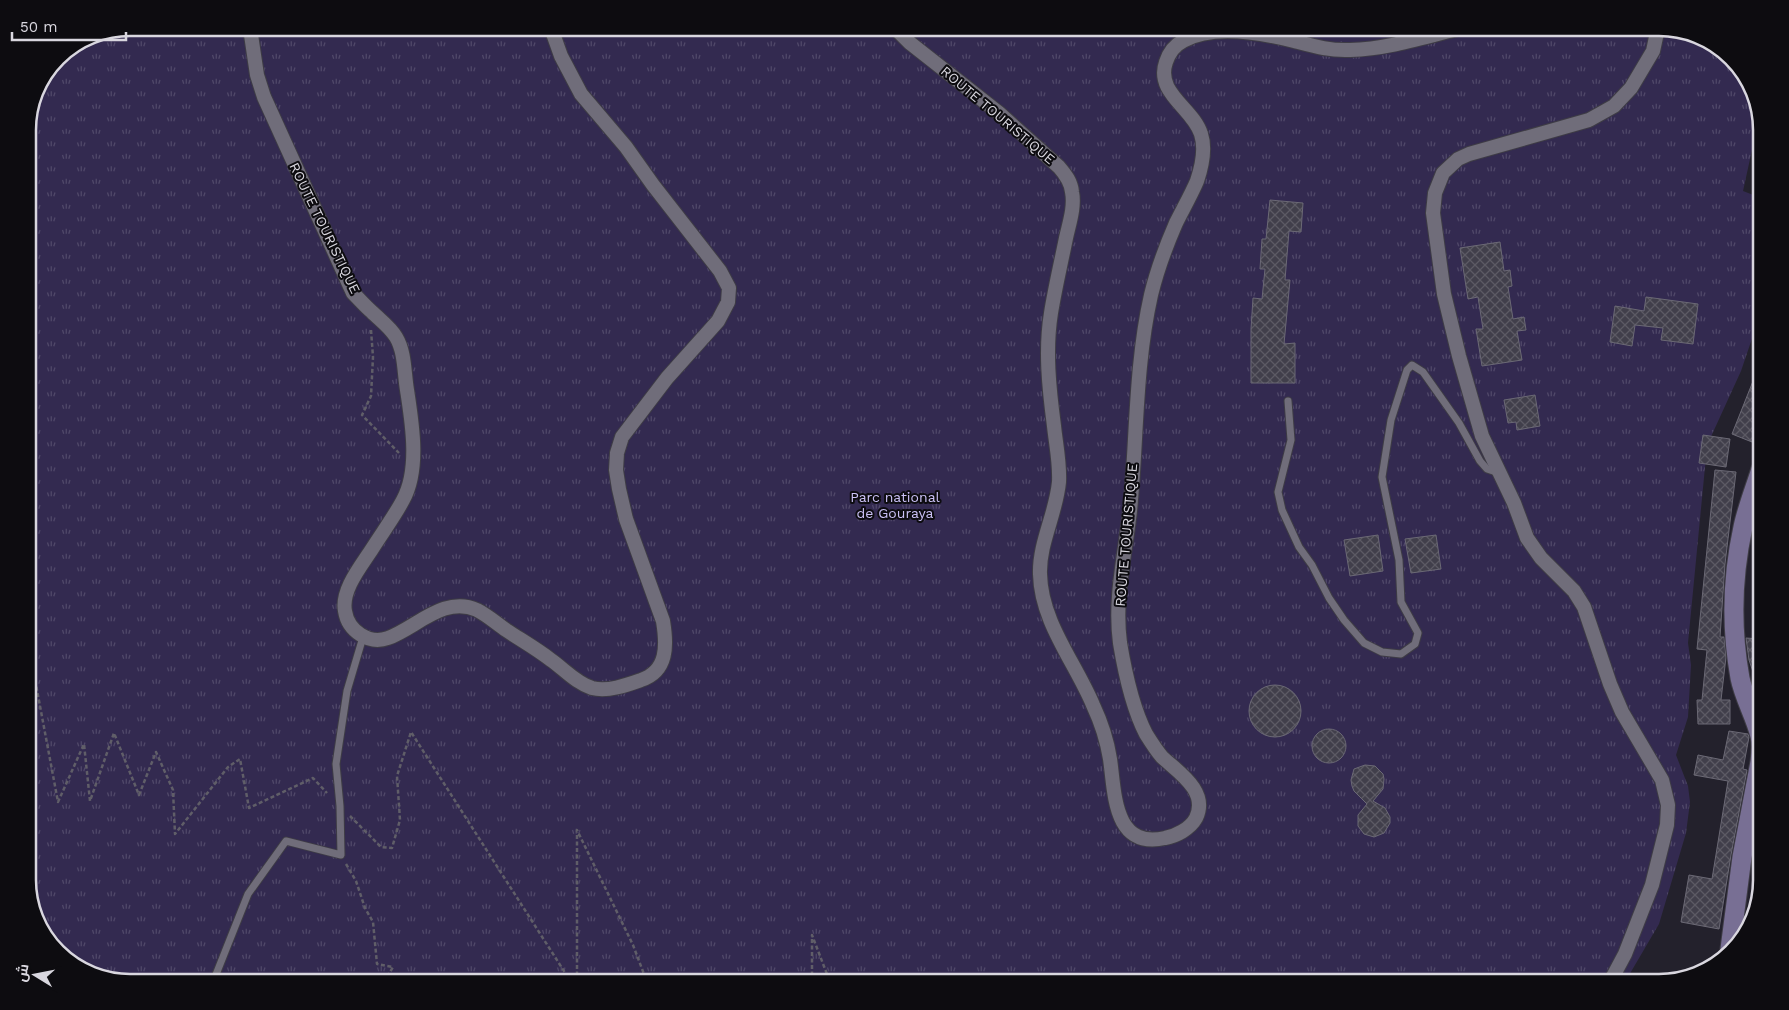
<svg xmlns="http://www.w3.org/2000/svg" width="1789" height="1010" font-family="'Work Sans',Cairo,sans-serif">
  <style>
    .park { fill: url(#park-tufts) }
    .building { fill: url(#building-cross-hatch); stroke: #6b6975 }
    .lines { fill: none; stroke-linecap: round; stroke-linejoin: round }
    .service-casing { stroke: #3e3c45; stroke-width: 9 }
    .minor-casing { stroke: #3e3c45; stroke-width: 16 }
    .secondary-casing { stroke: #3e3c45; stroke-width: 21 }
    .path { stroke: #605e68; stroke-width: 2.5; stroke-dasharray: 4 2.5; stroke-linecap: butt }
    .service { stroke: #706d7a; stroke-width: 7 }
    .minor { stroke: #706d7a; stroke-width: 14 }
    .secondary { stroke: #786f94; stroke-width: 19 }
    .labels { text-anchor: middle; stroke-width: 4; stroke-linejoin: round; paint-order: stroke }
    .street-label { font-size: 14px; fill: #d9d7df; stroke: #0d0c10 }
    .park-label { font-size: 14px; fill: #cbc1f6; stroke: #0d0c10 }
    .rim { fill: none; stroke: #d9d7df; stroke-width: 2.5 }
  </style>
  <defs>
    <pattern id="park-tufts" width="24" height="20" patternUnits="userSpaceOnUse" patternTransform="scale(1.25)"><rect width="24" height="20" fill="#332a50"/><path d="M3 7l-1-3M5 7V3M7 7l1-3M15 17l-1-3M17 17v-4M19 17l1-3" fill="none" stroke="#504869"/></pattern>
    <pattern id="building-cross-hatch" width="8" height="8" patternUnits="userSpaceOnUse" patternTransform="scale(1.25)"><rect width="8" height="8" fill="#413f4b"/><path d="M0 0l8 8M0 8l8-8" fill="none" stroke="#5c5a64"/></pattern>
  </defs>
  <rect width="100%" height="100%" fill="#23212c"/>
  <path class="park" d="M130 28H1659L1710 41 1748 79 1759 118 1743 191 1761 198V312L1741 371 1709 441 1705 467 1688 643 1691 665 1688 717 1676 755 1688 786 1690 802 1686 833 1659 924 1625 982H130L79 969 45 937 28 886V124L35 91 58 57 91 35Z"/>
  <path class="building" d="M1270 200 1303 203 1301 232 1289 231 1285 280H1290L1284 344 1295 343V383H1251V329L1253 298 1262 299 1265 269H1260L1262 239H1266Z
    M1500 242 1504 271 1510 270 1512 286 1508 287 1513 319 1524 317 1526 330 1517 331 1522 360 1482 366 1476 329H1483L1478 297 1468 299 1460 248Z
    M1646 297 1698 304 1693 344 1661 340 1663 328 1635 325 1632 346 1610 342 1615 306 1644 311Z
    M1761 361V417L1752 442 1732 434Z
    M1535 395 1540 426 1517 430 1516 422 1508 423 1504 400Z
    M1703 435 1730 439 1726 467 1699 463Z
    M1715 470 1736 472 1725 564 1720 637H1724L1726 657 1721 700H1730V724H1698L1697 700H1702L1707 650 1697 649Z
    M1378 535 1383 571 1350 576 1344 540Z
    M1436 535 1441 569 1411 573 1405 539Z
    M1746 638 1761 639V691L1760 692 1749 660Z
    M1249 711a26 26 0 1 1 52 0a26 26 0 1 1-52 0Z
    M1312 746a17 17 0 1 1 34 0a17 17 0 1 1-34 0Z
    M1729 731 1748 734 1749 737 1743 769 1747 770 1731 855 1719 929 1681 922 1689 875 1712 879 1728 781 1694 775 1698 755 1723 760Z
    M1365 765 1375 766 1383 774 1384 779 1383 789 1373 801 1385 808 1390 817V823L1384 833 1374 837 1364 834 1358 826V815L1367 804 1354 791 1352 786 1351 780 1354 769Z"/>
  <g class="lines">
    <defs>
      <path id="service" d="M1288 401 1291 440 1278 492 1282 510 1299 547 1312 565 1329 598 1344 620 1364 643 1382 652 1401 654 1415 644 1418 633 1401 602 1399 560 1382 477 1391 420 1407 370 1412 365 1423 372 1459 423 1480 461 1487 469 1499 473
        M213 982 248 894 286 841 341 855 340 806 336 764 347 691 363 637"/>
      <path id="minor" d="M250 28 257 75 264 97 353 293C359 299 365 306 372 312 380 320 390 327 396 337 405 352 404 372 407 390 412 423 420 469 403 500 394 517 382 533 372 549 361 566 341 590 345 611 348 631 369 645 388 638 416 628 444 595 477 610 487 615 496 623 506 630 521 640 537 649 551 660 564 669 576 683 592 688 608 692 627 685 641 680 668 671 667 645 663 621L626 519 619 489 616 470 617 453 622 437 667 378 718 321 728 302 729 288 720 271 653 185 626 147 581 94 561 56 551 28
        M895 28 910 43 999 113 1059 167C1066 175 1071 182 1072 192 1075 207 1069 224 1066 238 1061 263 1055 288 1051 313 1045 350 1049 388 1054 426 1056 445 1060 463 1059 482 1056 514 1039 543 1040 574 1041 622 1075 662 1093 705 1101 722 1107 740 1110 759 1115 793 1113 849 1165 838 1176 836 1190 829 1196 818 1209 791 1178 772 1162 757 1156 750 1151 742 1146 734 1132 707 1125 673 1120 643 1114 598 1125 555 1130 511 1137 439 1135 366 1151 295 1157 270 1166 246 1176 223 1183 209 1191 195 1197 181 1202 166 1206 149 1201 134 1193 108 1155 93 1166 62 1169 53 1175 45 1183 41 1213 24 1262 33 1294 41 1313 46 1330 51 1350 50 1387 49 1425 37 1461 28
        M1610 982 1625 954 1652 885 1667 825 1668 805 1662 780 1622 712 1610 684 1584 607 1574 591 1541 558 1527 538 1514 503 1482 436 1459 356 1444 294 1433 213 1435 193 1443 173 1458 159 1469 154 1589 120 1614 106 1631 88 1653 51 1658 28"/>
      <path id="secondary" d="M1730 949 1742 857 1760 762C1761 754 1762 744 1760 736 1755 716 1744 698 1740 678 1731 628 1732 577 1743 527 1747 508 1755 488 1761 469"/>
    </defs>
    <use href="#service" class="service-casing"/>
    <use href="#minor" class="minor-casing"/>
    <use href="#secondary" class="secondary-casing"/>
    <path class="path" d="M371 330 373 357 371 396 362 415 399 453
      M28 642 58 802 84 744 90 801 114 733 139 795 156 752 173 790 175 834 228 767 240 759 249 808 313 778 327 793
      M350 816 381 847 392 848 400 820 397 776 411 732 571 982
      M346 864 356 881 365 908 373 922 377 964 393 967 384 982
      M577 982V830L633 945 647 982
      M812 982V935L830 982"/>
    <use href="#service" class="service"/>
    <use href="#minor" class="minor"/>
    <use href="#secondary" class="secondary"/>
  </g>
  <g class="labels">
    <g class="street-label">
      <text transform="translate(998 115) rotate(40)" y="5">ROUTE TOURISTIQUE</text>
      <text transform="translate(325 228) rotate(64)" y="5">ROUTE TOURISTIQUE</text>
      <text transform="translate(1126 535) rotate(-85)" y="5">ROUTE TOURISTIQUE</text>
    </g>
    <g class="park-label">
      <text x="895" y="502">Parc national<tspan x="895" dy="16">de Gouraya</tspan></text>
    </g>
  </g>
  <path d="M0 0H1789V1010H0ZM130 36H1659A94 94 0 0 1 1753 130V880A94 94 0 0 1 1659 974H130A94 94 0 0 1 36 880V130A94 94 0 0 1 130 36Z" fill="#0d0c10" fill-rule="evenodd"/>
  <path class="rim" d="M130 36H1659A94 94 0 0 1 1753 130V880A94 94 0 0 1 1659 974H130A94 94 0 0 1 36 880V130A94 94 0 0 1 130 36Z"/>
  <g transform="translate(35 975) rotate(280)" stroke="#0d0c10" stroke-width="4" paint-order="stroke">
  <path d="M0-4L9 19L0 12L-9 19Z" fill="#d9d7df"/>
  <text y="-8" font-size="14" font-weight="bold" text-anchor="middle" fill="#d9d7df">ش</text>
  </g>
  <path d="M12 32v8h114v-8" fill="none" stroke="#d9d7df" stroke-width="2.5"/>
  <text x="20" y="32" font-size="15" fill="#d9d7df" stroke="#0d0c10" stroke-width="4" paint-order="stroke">50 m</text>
</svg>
